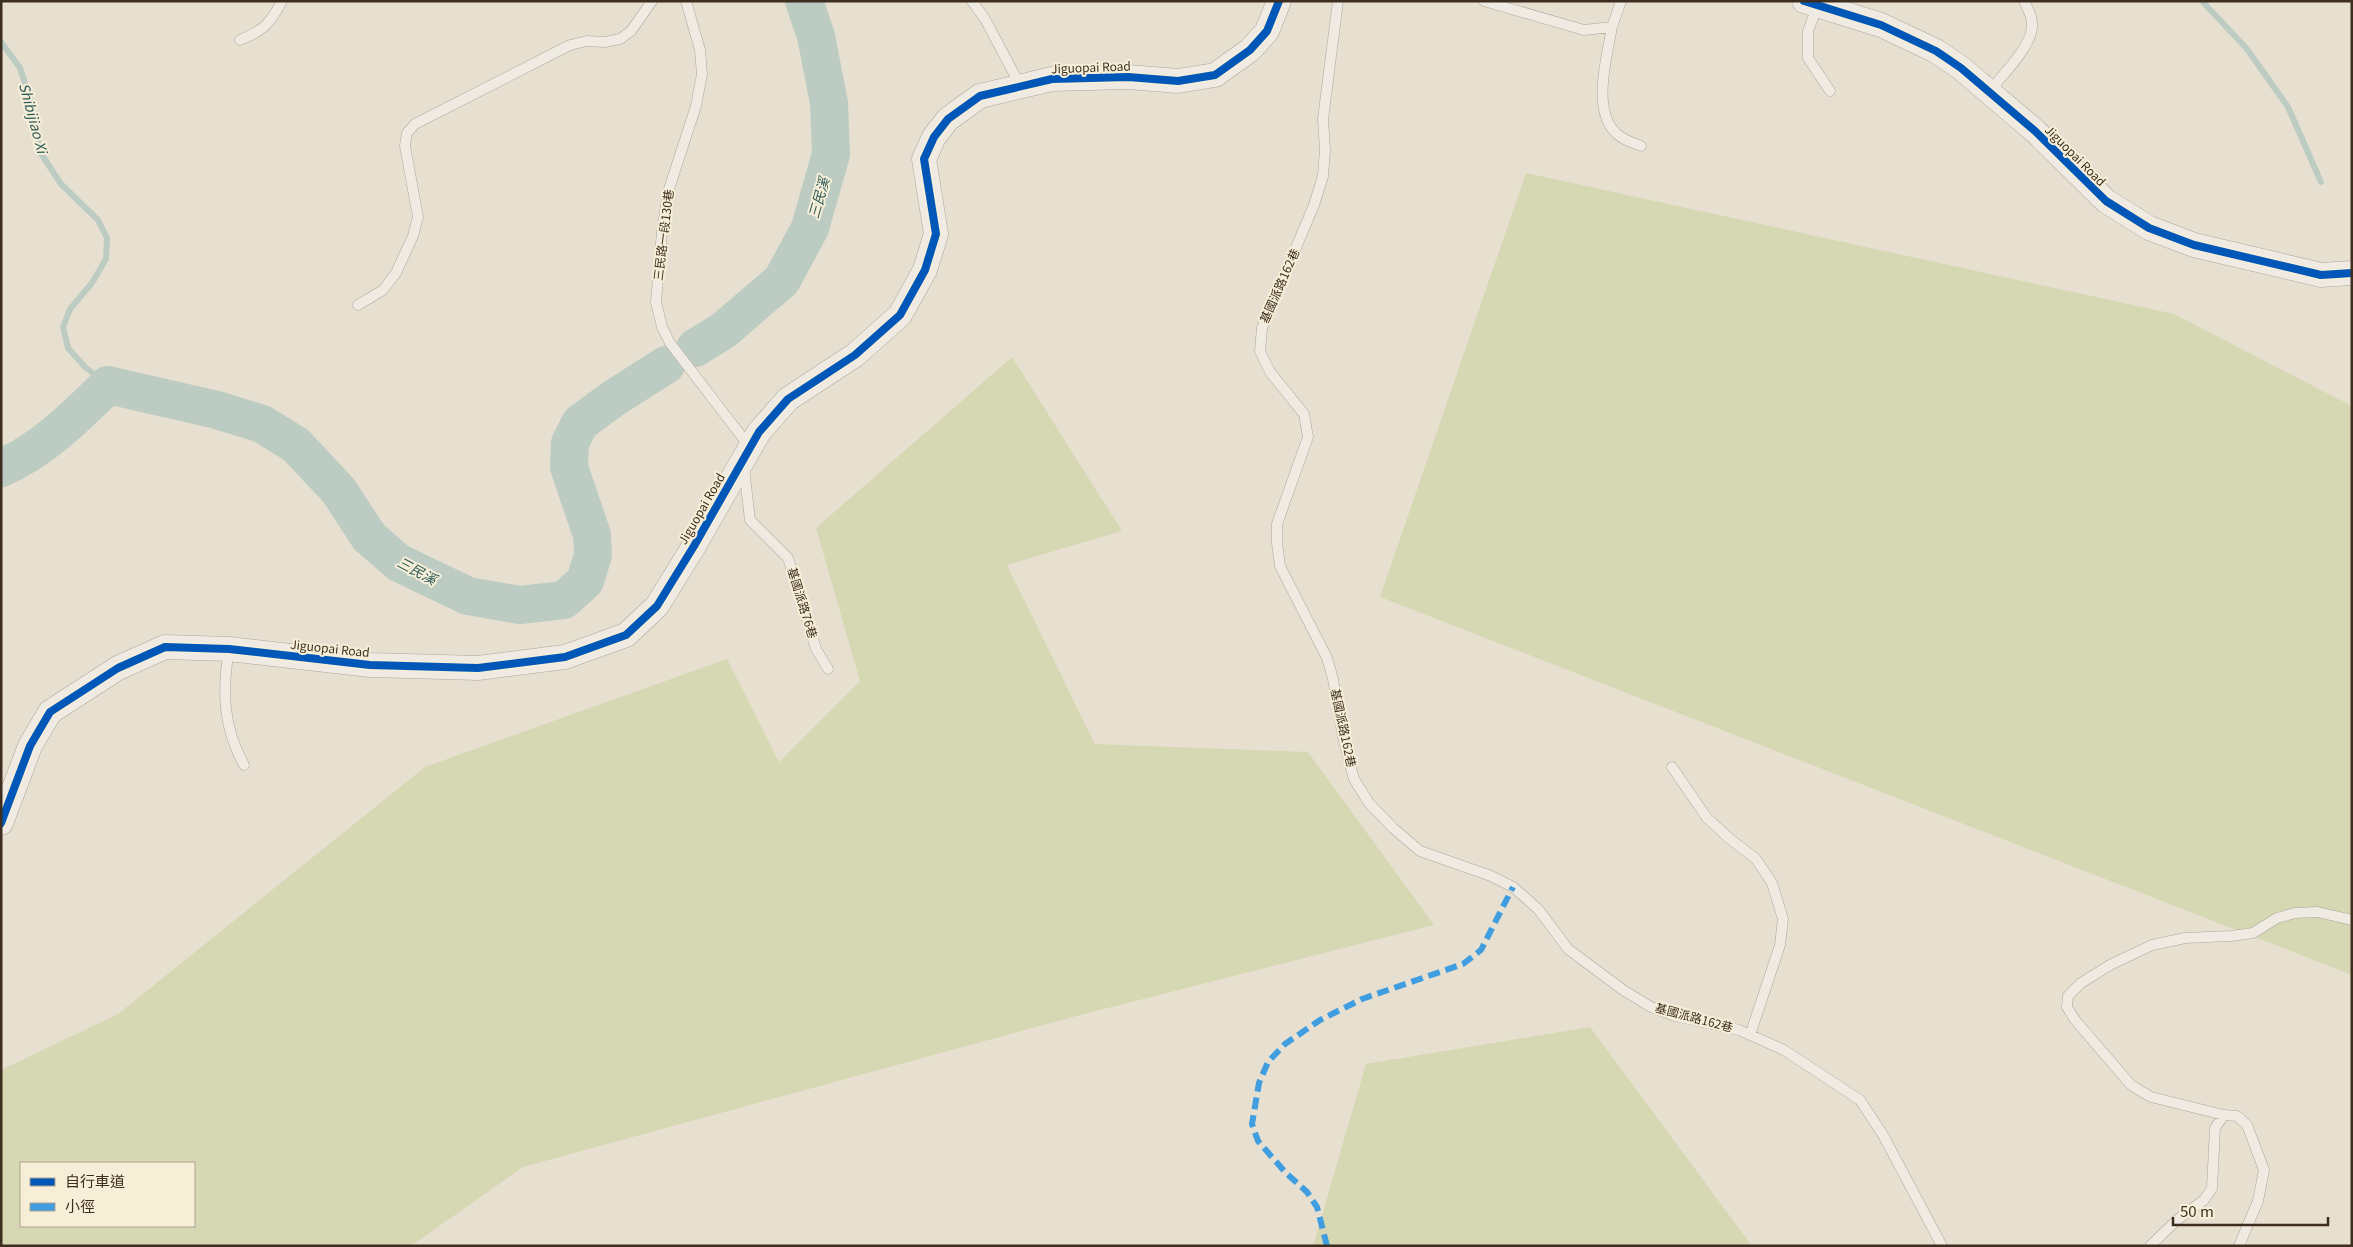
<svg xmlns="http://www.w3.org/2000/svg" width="2353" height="1247" font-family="Georgia,'Noto Sans TC',serif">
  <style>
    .green { fill: #d6d7b3; fill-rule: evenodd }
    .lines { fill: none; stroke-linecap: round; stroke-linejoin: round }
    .stream { stroke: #bcccc2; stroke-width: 6 }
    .river { stroke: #bcccc2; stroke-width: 38 }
    .service-casing { stroke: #ada599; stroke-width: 11 }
    .tertiary-casing { stroke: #ada599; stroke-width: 25 }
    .service { stroke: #efebe3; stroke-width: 10 }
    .tertiary { stroke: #efebe3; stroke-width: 24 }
    .quiet { stroke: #3f9de0; stroke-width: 6; stroke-dasharray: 12 6; stroke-linecap: butt }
    .cycleway-casing { stroke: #f7eed8; stroke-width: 11 }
    .cycleway { stroke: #0057b8; stroke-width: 8 }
    .labels { text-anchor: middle; stroke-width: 4; stroke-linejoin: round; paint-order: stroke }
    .street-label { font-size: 12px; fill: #3d2e20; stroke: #f7eed8 }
    .water-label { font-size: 14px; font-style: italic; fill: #2f5d5a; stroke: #f7eed8 }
  </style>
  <rect width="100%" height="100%" fill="#e7e0d1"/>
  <path class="green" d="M1526 173 2174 314 2352 406V975L1380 597Z
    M1012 357 1122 531 1007 565 1095 744 1308 752 1434 925 1084 1014 523 1167 411 1246H1V1070L118 1014 425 767 727 659 779 762 860 681 816 528ZM21 1163H194V1226H21Z
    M1590 1027 1752 1246H1313L1366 1064Z"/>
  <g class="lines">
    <path class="stream" d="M2202 1 2247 49 2288 107 2321 182
      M1 42 20 68 30 99 40 152 61 184 98 220 107 238 106 259 92 283 70 309 63 327 68 348 85 367 108 385"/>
    <path class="river" d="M695 348 724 330 782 280 810 228 831 154 829 103 816 36 804 1
      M1 468C43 450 76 416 108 385L217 410 262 424 296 445 339 491 369 537 399 563 468 596 520 605 564 600 585 581 593 555 592 535 569 467 570 443 580 423 614 398 666 365"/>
    <defs>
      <path id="service" d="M686 1 700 50 702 74 696 106 668 192 662 232 656 302 662 327 670 343 749 446
        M972 1 985 19 1021 87
        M1338 1 1323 119 1325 150 1323 176 1314 205 1262 328 1260 351 1270 372 1304 414 1308 437 1277 524V543L1280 566 1327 658 1333 679 1343 737 1354 779 1369 803 1393 828 1420 851 1491 876 1513 887 1538 909 1568 949 1623 990 1651 1007 1675 1016 1739 1030 1784 1050 1860 1100 1883 1135 1942 1246
        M1484 1 1584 30 1612 27 1621 1
        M1818 5 1808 31V58L1830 91
        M1612 27C1607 57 1591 111 1617 134 1623 140 1634 143 1641 146
        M240 40C264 30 270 24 282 1
        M1989 92C2002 75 2030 49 2032 27 2033 18 2028 9 2024 1
        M358 305 383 290 396 273 413 236 418 217 405 146 407 133 415 124 570 45 587 41 605 42 620 39 631 31 652 1
        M744 468 750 520 788 558 816 649 828 669
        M229 649C222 691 223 727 244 765
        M1672 767 1707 818 1730 839 1756 859 1772 883 1783 919 1780 945 1750 1035
        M2224 1115 2151 1097 2131 1085 2075 1020 2067 1007 2068 996 2081 983 2110 965 2152 945 2185 938 2231 936 2253 933 2277 918 2295 913 2317 912 2352 920
        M2150 1246 2177 1220 2204 1200 2212 1188 2215 1128 2224 1115 2237 1116 2247 1125 2264 1170 2258 1201 2239 1246"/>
      <path id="tertiary" d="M1804 1 1881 25 1936 51 1961 68 2035 131 2106 201 2149 228 2194 245 2321 275 2352 273
        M1 823 30 746 50 712 118 668 165 647 229 649 370 665 478 668 565 657 626 635 657 606 694 546 759 432 788 399 855 355 900 315 925 270 936 234 924 159 934 137 948 119 980 96 1052 79 1128 77 1178 81 1215 75 1250 50 1267 31 1279 1"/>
    </defs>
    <use href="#service" class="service-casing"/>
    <use href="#tertiary" class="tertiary-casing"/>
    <use href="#service" class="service"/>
    <use href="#tertiary" class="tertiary"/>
    <path class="quiet" d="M1327 1246 1317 1207 1307 1192 1286 1173 1258 1141 1252 1124 1259 1083 1268 1062 1285 1044 1320 1020 1362 999 1463 964 1481 950 1513 887"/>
    <defs>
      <path id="cycleway" d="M1804 1 1881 25 1936 51 1961 68 2035 131 2106 201 2149 228 2194 245 2321 275 2352 273
        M1 823 30 746 50 712 118 668 165 647 229 649 370 665 478 668 565 657 626 635 657 606 694 546 759 432 788 399 855 355 900 315 925 270 936 234 924 159 934 137 948 119 980 96 1052 79 1128 77 1178 81 1215 75 1250 50 1267 31 1279 1"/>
    </defs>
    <use href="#cycleway" class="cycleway-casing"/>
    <use href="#cycleway" class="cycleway"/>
  </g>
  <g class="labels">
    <g class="street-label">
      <text transform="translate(1091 68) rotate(-2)" y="4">Jiguopai Road</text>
      <text transform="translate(2075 156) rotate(45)" y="4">Jiguopai Road</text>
      <text transform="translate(664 235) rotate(-83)" y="4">三民路一段130巷</text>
      <text transform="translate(1280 286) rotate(-66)" y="4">基國派路162巷</text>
      <text transform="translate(702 509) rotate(-60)" y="4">Jiguopai Road</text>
      <text transform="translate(802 603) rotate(73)" y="4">基國派路76巷</text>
      <text transform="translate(330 649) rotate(6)" y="4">Jiguopai Road</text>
      <text transform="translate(1343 728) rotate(78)" y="4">基國派路162巷</text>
      <text transform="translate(1694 1018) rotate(15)" y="4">基國派路162巷</text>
    </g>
    <g class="water-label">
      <text transform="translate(33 118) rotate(75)" y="5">Shibijiao Xi</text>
      <text transform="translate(819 198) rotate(-74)" y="5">三民溪</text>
      <text transform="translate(417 571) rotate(28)" y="5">三民溪</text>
    </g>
  </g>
  <rect width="2353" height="1247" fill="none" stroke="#3d2e20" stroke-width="5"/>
  <rect x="20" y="1162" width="175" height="65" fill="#f7eed8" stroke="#ada18e"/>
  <rect x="30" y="1178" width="25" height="8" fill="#0057b8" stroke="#ada18e"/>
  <text x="65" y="1187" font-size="15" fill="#3d2e20">自行車道</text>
  <rect x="30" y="1203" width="25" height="8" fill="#3f9de0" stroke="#ada18e"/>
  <text x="65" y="1212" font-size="15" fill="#3d2e20">小徑</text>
  <path d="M2173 1217v8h155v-8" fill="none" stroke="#3d2e20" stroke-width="2.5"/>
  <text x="2180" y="1217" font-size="15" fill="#3d2e20" stroke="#f7eed8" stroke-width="4" paint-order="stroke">50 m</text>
</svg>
